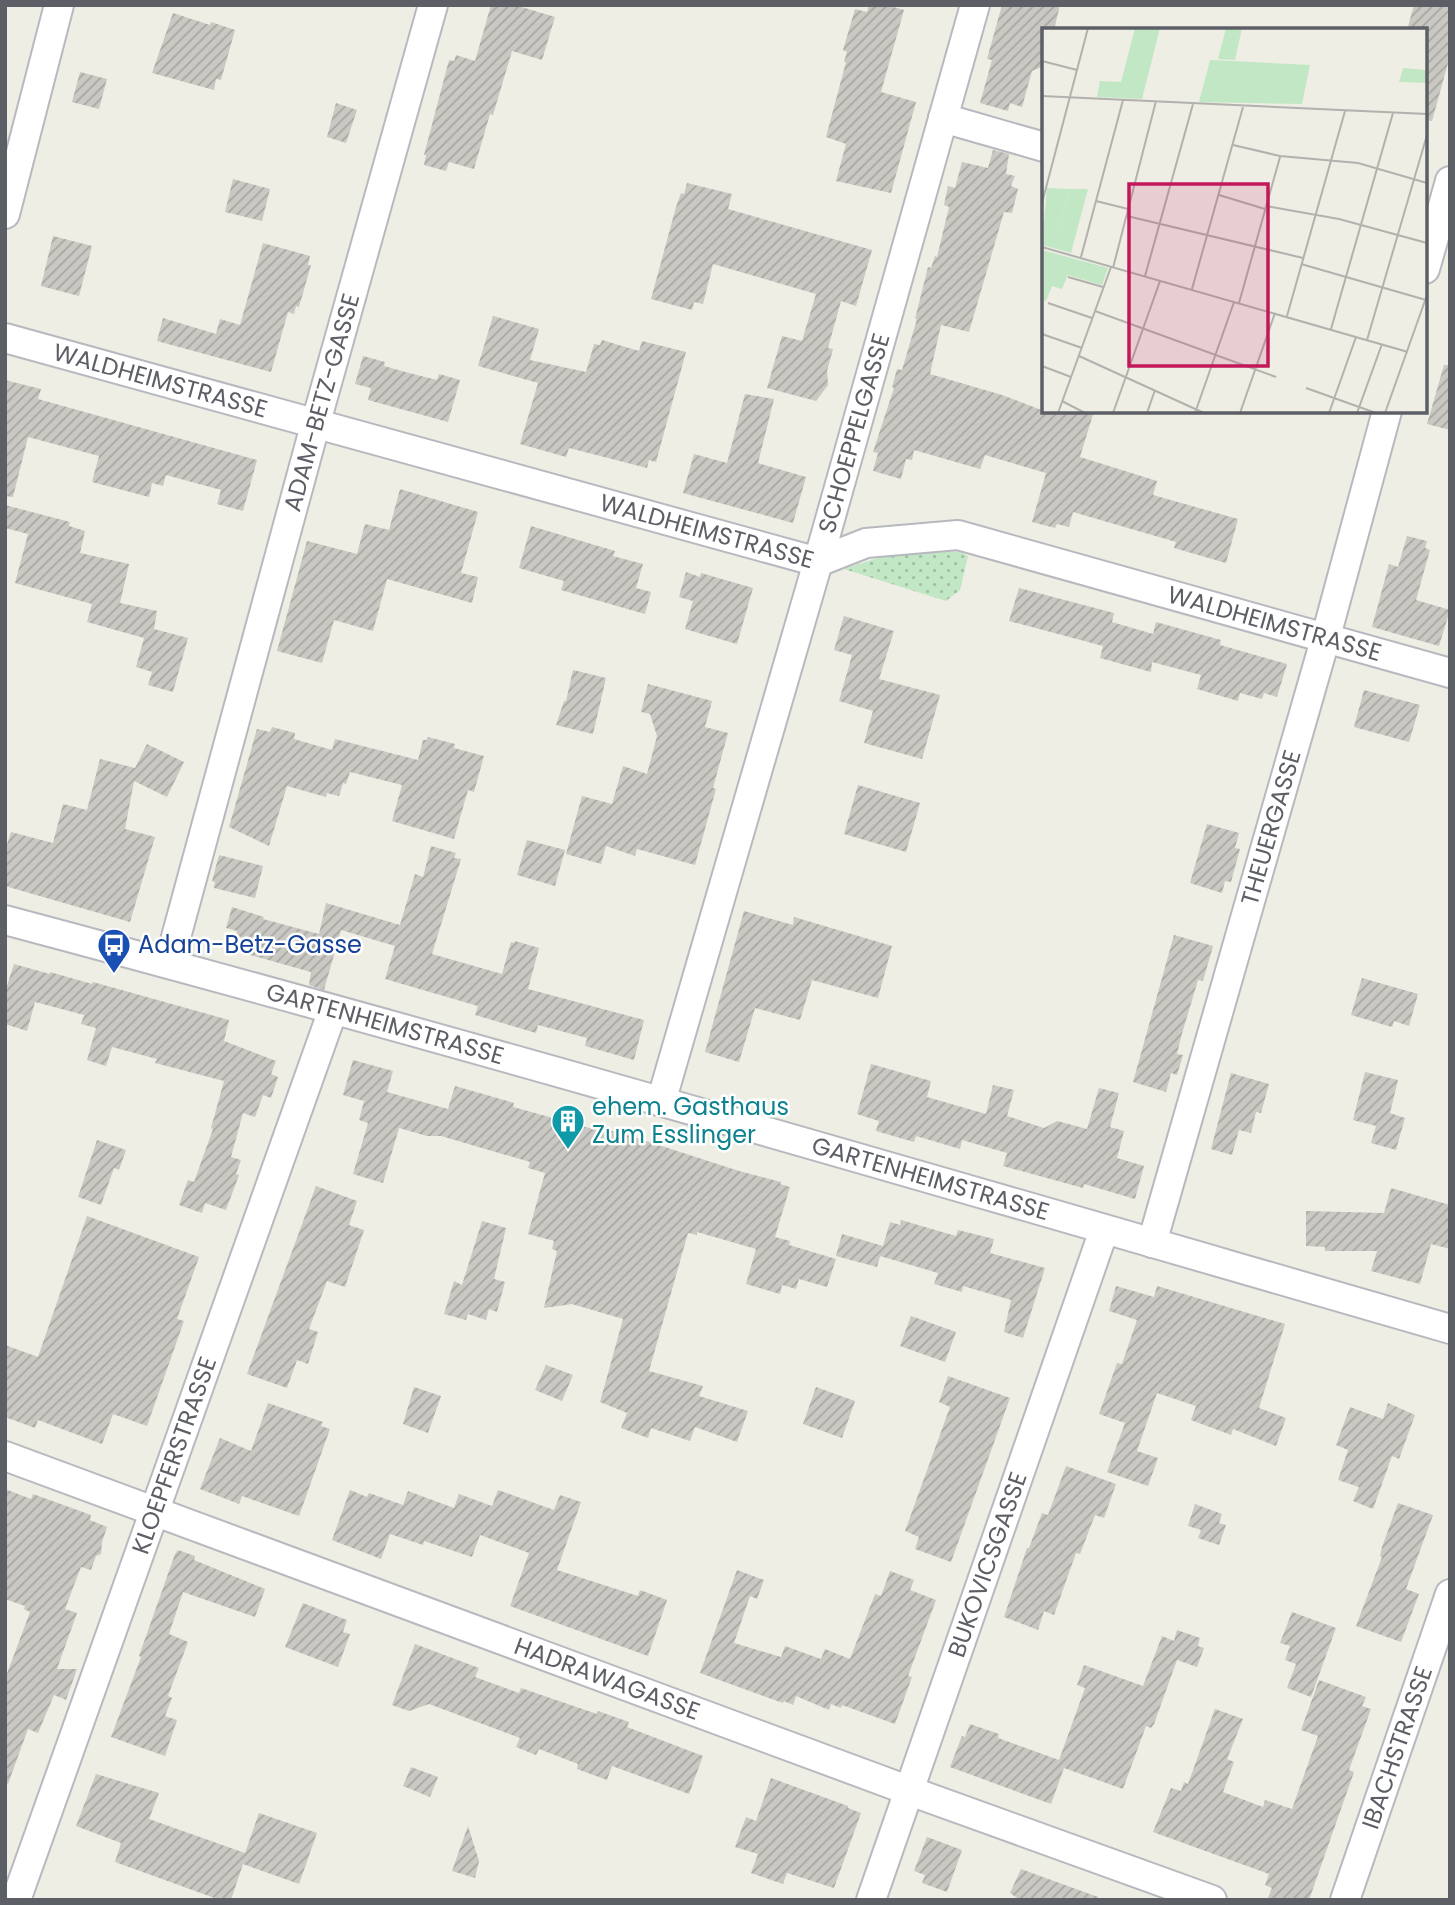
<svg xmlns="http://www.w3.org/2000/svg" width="1455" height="1905" font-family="Poppins,sans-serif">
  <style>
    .grass { fill: url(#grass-dots) }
    .building { fill: url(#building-hatch) }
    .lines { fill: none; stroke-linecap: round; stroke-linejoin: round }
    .minor-casing { stroke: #b7b9bf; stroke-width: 32 }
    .minor { stroke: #fff; stroke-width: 28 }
    .labels { text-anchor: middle; stroke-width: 5; stroke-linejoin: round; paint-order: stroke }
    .street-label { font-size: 24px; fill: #5d5f66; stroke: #fff }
    .transit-label { font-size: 24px; fill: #164399; stroke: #fff; text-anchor: start }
    .culture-label { font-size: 24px; fill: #0d838f; stroke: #fff; text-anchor: start }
    .inset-road { fill: none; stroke: #b1b1ae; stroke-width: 2 }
    .view { fill: #c2185b; fill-opacity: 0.15; stroke: #c2185b; stroke-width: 3.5 }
    .inset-edge { fill: none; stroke: #5d5f66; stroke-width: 3.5 }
  </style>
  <defs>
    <pattern id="grass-dots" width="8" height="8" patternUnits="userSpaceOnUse" patternTransform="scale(1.75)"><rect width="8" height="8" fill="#c1e7c5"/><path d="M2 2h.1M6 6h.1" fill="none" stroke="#a0bea4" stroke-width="1.8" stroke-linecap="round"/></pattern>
    <pattern id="building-hatch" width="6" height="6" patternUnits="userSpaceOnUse" patternTransform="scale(1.75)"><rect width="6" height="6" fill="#cac8c2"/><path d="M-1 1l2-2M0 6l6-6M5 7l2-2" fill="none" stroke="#a7a6a1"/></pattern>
  </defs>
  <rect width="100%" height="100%" fill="#efeee5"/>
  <path class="grass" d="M933 551 960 552 968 556 960 590 946 601 844 569 890 554Z"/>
  <path class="building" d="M491 5H515L555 17 542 60 512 51 493 115 490 114 474 169 449 162 446 171 424 165 426 155H424L449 60 454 61 456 55 475 61Z
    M869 5H886L904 10 881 92 916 102 891 193 836 181 846 144 826 137 846 62H844L847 52 843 50 855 9 867 12Z
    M1002 5H1060L1054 30H1044V66L1032 71 1022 107 1010 103 1008 111 980 103 992 60 987 59Z
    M1414 5H1450V56L1432 121 1425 120V30H1407Z
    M173 13 210 25 211 22 235 30 221 80 216 79 214 90 152 73Z
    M80 72 107 79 99 109 72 102Z
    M336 103 357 110 346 143 327 137Z
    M993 150 1009 154 1006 174 1015 176 1011 186 1018 189 1012 213 1004 212 969 332 941 325 930 374 1002 395 1044 411H1094L1080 457 1157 481 1153 495 1238 519 1226 563 1174 548 1176 542 1073 512 1069 527 1057 524 1055 528 1032 522 1046 473 985 455 980 469 914 450 912 460 906 459 901 479 873 471 878 453 873 452 894 388 892 387 897 369 902 370 917 319H915L928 267 931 268 935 256 937 257 949 207 944 205 948 186 955 188 962 162 988 168Z
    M233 179 270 189 262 221 225 212Z
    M687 183 732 194 728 209 872 250 856 306 841 301 828 348 833 349 827 371 828 385 816 401 767 388 782 336 802 341 816 294 713 264 703 304 694 302 692 310 651 299 676 207 681 193 684 194Z
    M53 236 92 246 79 296 41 286Z
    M263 243 310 256 308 265H311L299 307 296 306 294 314 288 312 271 372 157 341 163 318 216 334 220 319 240 325Z
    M493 316 539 329 530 360 586 372 594 344 600 345 602 340 639 351 642 341 686 352 656 462 649 460 647 468 569 448 566 457 520 444 538 383 478 366Z
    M363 356 385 362 384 366 409 373 437 380 439 374 460 380 448 422 368 400 371 388 355 384Z
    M1444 365H1450V430L1427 424Z
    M5 380 41 389 38 399 257 460 243 511 217 504 221 490 166 475 163 486 152 483 149 497 92 482 99 456 28 437 13 497 5 496Z
    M745 394 774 399 758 463 806 477 793 523 683 493 694 454 727 463Z
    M400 489 478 512 461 573 478 577 472 603 387 579 373 631 334 620 322 663 277 651 307 541 357 554 365 524 389 530Z
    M5 505 70 522 69 526 85 531 80 553 129 564 120 603 157 611 154 629 188 638 173 692 148 685 152 672 136 667 144 638 87 622 92 604 15 583 28 534 5 528Z
    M531 526 615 551 613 556 643 564 636 588 651 592 645 614 561 590 564 581 519 568Z
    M1407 536 1427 541 1425 548 1430 550 1416 600 1450 610 1439 646 1372 627 1389 564 1398 567Z
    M686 572 700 577 701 573 753 588 737 644 685 629 693 601 679 597Z
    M1019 588 1114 613 1112 622 1153 634 1156 622 1221 640 1220 645 1287 664 1277 697 1264 693 1262 699 1240 693 1238 701 1197 689 1201 675 1152 662 1151 672 1100 658 1103 646 1009 621Z
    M844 616 894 631 879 679 940 695 922 759 864 743 873 711 839 701 852 655 834 650Z
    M573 670 606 678 593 734 556 725 564 701H566Z
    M648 684 712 701 705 727 728 733 713 788 716 789 695 865 637 849 635 856 606 846 601 864 566 854 582 796 612 804 623 766 647 774 657 736 650 714 641 712Z
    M1364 690 1420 705 1409 742 1354 727Z
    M272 727 295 733 294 739 332 750 335 739 418 760 423 740H427L428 737 455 744 454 748 484 756 474 792 468 790 454 839 392 821 402 785 350 772 346 784 343 783 339 796 327 793 326 797 287 786 269 846 229 827 257 729 270 732Z
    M147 744 184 762 167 797 134 781 125 829 155 837 130 922 5 886V851L11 832 53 843 63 804 87 810 100 759 135 768Z
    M858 785 920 803 906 852 844 834Z
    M1207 824 1239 833 1235 848 1240 849 1231 882 1225 881 1222 893 1190 883Z
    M527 840 565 850 555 886 517 875Z
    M431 846 456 853 454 858 461 859 432 954 502 974 511 942 514 943 515 941 539 948 528 989 644 1020 634 1060 585 1046 587 1038 538 1025 536 1033 475 1015 478 1006 385 979 395 946 341 930 324 990 309 985 311 972 247 954 251 940 236 936 237 931 226 928 232 907 264 917 263 919 319 934 326 903 400 925 415 874 423 877Z
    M219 855 263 866 255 898 214 888 215 882 212 881Z
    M744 911 793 925 794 917 892 946 878 998 812 980 800 1020 755 1008 739 1062 705 1052Z
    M1174 935 1213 946 1203 981 1198 980 1181 1037 1177 1054 1183 1055 1177 1075 1171 1073 1166 1092 1133 1082Z
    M14 964 50 974V972L92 984 93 982 229 1020 224 1041 276 1061 271 1074 278 1077 271 1098 263 1095 255 1117 243 1113 231 1157 241 1160 236 1174 239 1175 226 1210 205 1203 202 1213 179 1205 188 1180 194 1182 213 1129 211 1128 224 1081 155 1063 157 1059 112 1047 106 1066 87 1060 96 1028 81 1024 84 1015 35 1002 27 1031 5 1024V992Z
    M1362 978 1418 994 1409 1026 1394 1021 1392 1027 1351 1015Z
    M353 1060 393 1071 387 1092 448 1109 455 1086 514 1103 513 1107 608 1133 609 1130 640 1139 739 1171 781 1182 780 1184 790 1187 775 1237 790 1241 789 1245 836 1259 827 1287 799 1279 796 1289 782 1285 780 1294 746 1284 756 1249 697 1232V1235L688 1233 649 1371 703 1386 699 1396 748 1411 737 1442 695 1427 690 1441 651 1428 648 1438 621 1428 627 1413 600 1402 623 1319 572 1304 544 1308 557 1251 552 1249 554 1241 528 1234 545 1173 528 1168 530 1162 441 1136H427L399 1128 383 1183 353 1174 368 1123 359 1120 364 1101 343 1095Z
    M871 1064 931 1081 927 1097 986 1114 993 1085 1014 1090 1007 1116 1044 1128 1057 1121 1087 1129 1099 1088 1119 1093 1110 1127 1124 1131 1117 1158 1144 1166 1135 1199 1084 1184 1083 1188 1003 1166 1007 1153 962 1140 960 1149 916 1136 914 1142 876 1131 879 1121 857 1114Z
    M1365 1072 1398 1080 1390 1113 1405 1118 1396 1150 1371 1143 1376 1126 1353 1120Z
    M1231 1073 1269 1084 1261 1113 1256 1112 1251 1133 1239 1130 1232 1155 1211 1149Z
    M97 1140 126 1150 119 1170 114 1168 101 1205 78 1197Z
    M316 1186 357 1201 349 1225 364 1230 345 1287 327 1281 309 1329 318 1332 308 1364 297 1360 287 1388 247 1374Z
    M1391 1188 1450 1205V1249L1431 1244 1420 1284 1371 1271 1377 1251H1325V1247L1306 1246V1211L1384 1213Z
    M87 1216 199 1257 177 1319 184 1321 147 1426 113 1414 102 1444 38 1420 35 1428 5 1417V1345L38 1357Z
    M901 1220 956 1236 958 1230 994 1239 990 1253 1045 1268 1023 1338 1004 1332 1011 1300 963 1286 962 1292 934 1284 938 1273 880 1256 890 1222 900 1225Z
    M482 1221 506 1228 494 1279 505 1282 497 1312 489 1309 486 1320 468 1314 466 1320 444 1314 454 1281 462 1285Z
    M842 1234 883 1246 877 1267 836 1256Z
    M1116 1286 1154 1297 1157 1286 1285 1324 1259 1408 1286 1418 1276 1446 1233 1429 1231 1435 1191 1420 1196 1406 1157 1393 1137 1451 1158 1458 1148 1486 1107 1472 1125 1423 1099 1414 1117 1363 1122 1364 1137 1320 1109 1311Z
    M911 1316 956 1332 945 1362 900 1346Z
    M546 1365 573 1375 562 1401 535 1390Z
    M948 1376 1010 1398 951 1562 915 1549 919 1537 905 1531 950 1407 939 1402Z
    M414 1387 441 1396 428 1433 403 1424Z
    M816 1387 855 1401 842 1438 803 1424Z
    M268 1403 323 1422 321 1426 330 1429 299 1516 242 1496 239 1504 200 1489 220 1438 251 1451Z
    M1388 1403 1415 1415 1399 1459 1392 1456 1373 1509 1353 1501 1359 1487 1338 1480 1348 1450 1336 1445 1350 1407 1383 1419Z
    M1066 1466 1116 1484 1104 1518 1095 1515 1080 1554 1076 1553 1054 1615 1044 1611 1038 1630 1004 1617 1027 1548H1029L1042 1513 1048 1515Z
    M5 1489 31 1499 33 1494 91 1515 90 1520 107 1527 102 1542 101 1554 96 1556 91 1570 81 1567 65 1609 77 1613 57 1669H77L66 1700 54 1695 38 1733 28 1729 8 1784 5 1783V1679L30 1612 24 1609 25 1606 5 1599Z
    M350 1490 367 1497 369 1493 403 1505 408 1491 454 1508 459 1494 492 1506 498 1490 554 1510 560 1495 581 1502 557 1570 638 1596 640 1590 667 1600 648 1656 510 1606 529 1553 480 1535 472 1557 424 1541 423 1545 390 1534 381 1559 332 1540Z
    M1398 1503 1433 1515 1406 1589 1419 1594 1401 1642 1356 1626 1382 1557 1380 1556 1382 1547Z
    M1195 1504 1222 1514 1219 1523 1226 1525 1219 1545 1198 1538 1201 1530 1188 1526Z
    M178 1550 195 1556 194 1560 265 1589 255 1617 183 1592 169 1634 188 1642 168 1696 172 1698 165 1716 177 1720 165 1756 111 1737 141 1657 139 1656 175 1554Z
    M737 1570 764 1580 757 1599 750 1596 734 1643 781 1657 785 1646 821 1659 825 1649 850 1659 875 1594 881 1596 890 1571 914 1580 910 1590 936 1600 908 1676 912 1677 895 1724 842 1705 841 1708 831 1704 829 1710 796 1696 793 1705 784 1701 783 1703 700 1673Z
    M303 1603 347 1620 343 1632 350 1634 338 1667 285 1647Z
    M1292 1612 1336 1628 1311 1697 1287 1688 1296 1664 1285 1660 1290 1646 1280 1643Z
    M1177 1630 1200 1638 1198 1646 1204 1648 1197 1667 1177 1660 1154 1724 1151 1728 1146 1726 1123 1789 1064 1768 1051 1804 950 1767 962 1736 965 1737 970 1724 999 1734 998 1738 1059 1760 1085 1688 1077 1685 1084 1665 1143 1686 1162 1636 1174 1641Z
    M415 1644 479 1668 475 1677 519 1693 521 1688 597 1714 598 1711 629 1722 627 1727 703 1756 689 1794 612 1766 607 1780 577 1769 578 1764 539 1749 536 1755 516 1747 520 1738 429 1704 409 1711 392 1705Z
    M1319 1680 1366 1697 1362 1706 1371 1709 1349 1770 1354 1772 1309 1900H1267L1272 1888 1265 1885 1269 1874 1153 1832 1171 1788 1181 1791 1184 1782 1188 1784 1215 1709 1243 1719 1227 1759 1234 1762 1223 1792 1263 1807 1265 1800 1292 1809 1318 1736 1301 1730Z
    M411 1767 438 1777 430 1797 403 1786Z
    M96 1774 159 1793 149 1819 245 1853 259 1813 317 1833 299 1884 243 1864 231 1900H220L115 1862 121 1843 76 1826Z
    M771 1778 848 1806V1808L861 1813 834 1888 787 1873 783 1884 751 1873 758 1854 735 1847 746 1817 756 1821Z
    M468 1826 479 1861 475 1878 452 1871Z
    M927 1837 962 1850 947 1892 922 1883 925 1875 914 1871Z
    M1021 1869 1098 1897 1097 1900H1020L1010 1893Z"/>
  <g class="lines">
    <defs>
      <g id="minor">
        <path d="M943 118 1044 147"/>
        <path d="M5 214 59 5"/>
        <path d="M1425 269 1450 181"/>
        <path id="s1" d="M5 338 818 562 866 543 958 535 1450 673"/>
        <path id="s2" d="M5 920C489 1049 969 1190 1450 1329"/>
        <path id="s3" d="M169 963 316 422 433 5"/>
        <path id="s4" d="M661 1102 818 562 975 5"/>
        <path id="s5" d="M1152 1243 1325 640 1387 411"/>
        <path id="s6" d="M5 1456 910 1791 1212 1900"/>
        <path id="s7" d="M16 1900 333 1010"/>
        <path id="s8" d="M871 1900 1104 1230"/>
        <path id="s9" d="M1345 1900 1450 1594"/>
      </g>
    </defs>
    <use href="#minor" class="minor-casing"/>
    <use href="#minor" class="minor"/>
  </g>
  <defs>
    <symbol id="bus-pin" viewBox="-11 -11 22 30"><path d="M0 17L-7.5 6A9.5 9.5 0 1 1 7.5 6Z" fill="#1a4fb4" stroke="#fff"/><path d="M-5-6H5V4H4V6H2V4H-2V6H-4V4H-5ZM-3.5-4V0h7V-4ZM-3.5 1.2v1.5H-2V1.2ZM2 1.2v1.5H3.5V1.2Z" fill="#fff"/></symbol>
    <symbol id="building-pin" viewBox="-11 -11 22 30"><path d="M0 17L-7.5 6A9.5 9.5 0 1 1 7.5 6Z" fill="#0f9aa8" stroke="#fff"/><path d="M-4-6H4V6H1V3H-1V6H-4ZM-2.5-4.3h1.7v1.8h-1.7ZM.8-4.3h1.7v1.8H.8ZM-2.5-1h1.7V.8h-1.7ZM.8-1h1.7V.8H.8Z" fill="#fff"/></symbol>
  </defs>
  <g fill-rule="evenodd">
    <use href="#bus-pin" x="95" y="926" width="38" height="52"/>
    <use href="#building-pin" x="549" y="1102" width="38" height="52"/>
  </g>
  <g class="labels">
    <g class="street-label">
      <text dy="8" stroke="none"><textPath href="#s1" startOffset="161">WALDHEIMSTRASSE</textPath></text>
      <text dy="8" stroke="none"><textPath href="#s3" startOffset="581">ADAM-BETZ-GASSE</textPath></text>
      <text dy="8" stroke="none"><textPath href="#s4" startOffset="696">SCHOEPPELGASSE</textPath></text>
      <text dy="8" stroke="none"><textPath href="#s1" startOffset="728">WALDHEIMSTRASSE</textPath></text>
      <text dy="8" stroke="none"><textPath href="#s1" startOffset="1316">WALDHEIMSTRASSE</textPath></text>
      <text dy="8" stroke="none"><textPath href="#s5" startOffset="432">THEUERGASSE</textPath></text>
      <text dy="8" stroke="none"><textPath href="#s2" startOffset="394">GARTENHEIMSTRASSE</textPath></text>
      <text dy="8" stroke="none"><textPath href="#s2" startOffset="961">GARTENHEIMSTRASSE</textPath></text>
      <text dy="8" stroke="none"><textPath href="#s7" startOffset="472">KLOEPFERSTRASSE</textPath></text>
      <text dy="8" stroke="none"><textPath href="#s8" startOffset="355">BUKOVICSGASSE</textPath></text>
      <text dy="8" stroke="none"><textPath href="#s6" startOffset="642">HADRAWAGASSE</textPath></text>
      <text dy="8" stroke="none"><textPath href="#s9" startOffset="161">IBACHSTRASSE</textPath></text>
    </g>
    <g class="transit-label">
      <text x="138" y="953">Adam-Betz-Gasse</text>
    </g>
    <g class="culture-label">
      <text x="592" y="1115">ehem. Gasthaus<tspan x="592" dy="28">Zum Esslinger</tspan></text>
    </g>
  </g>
  <g transform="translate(1042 28)">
    <rect width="385" height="385" fill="#efeee5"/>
    <path d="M93 0H118L100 71 55 69 58 53 79 54ZM184 0H200L193 32 176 31ZM5 160 28 161 11 220 0 217Z" fill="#c1e7c5"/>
    <path d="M168 32 268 37 260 76 157 74ZM361 40 385 42V55L357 54Z" fill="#c1e7c5"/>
    <path d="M0 222 66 240 60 257 26 247 20 261 10 258 4 273 0 271Z" fill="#c1e7c5"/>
    <path d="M28 161H46L29 225 11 220Z" fill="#c1e7c5"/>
    <path class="inset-road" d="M0 33 35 42M0 68 385 86M191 117 238 128 316 135 385 155M177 167 223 181M54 173 86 181M0 175 46 0M224 178 297 191 385 215M85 188 261 230M0 219 366 324M39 229 81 72M259 236 384 272M71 240 114 73M103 248 151 76M26 249 61 259M150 261 201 79M6 275 50 290M197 275 238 129M53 283 234 349M245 288 303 83M289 301 351 85M0 306 40 320M325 312 385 107M37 328 162 385M0 338 29 349M264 360 334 385M20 373 43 385M16 385 69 239M71 385 118 253M105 385 113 362M153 385 192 274M198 385 233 285M287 385 314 309M315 385 340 316M343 385 385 267"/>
    <path class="view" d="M87 156H226V338H87Z"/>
    <rect width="385" height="385" class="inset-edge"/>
  </g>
  <rect width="1455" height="1905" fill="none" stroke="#5d5f66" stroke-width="14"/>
</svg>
